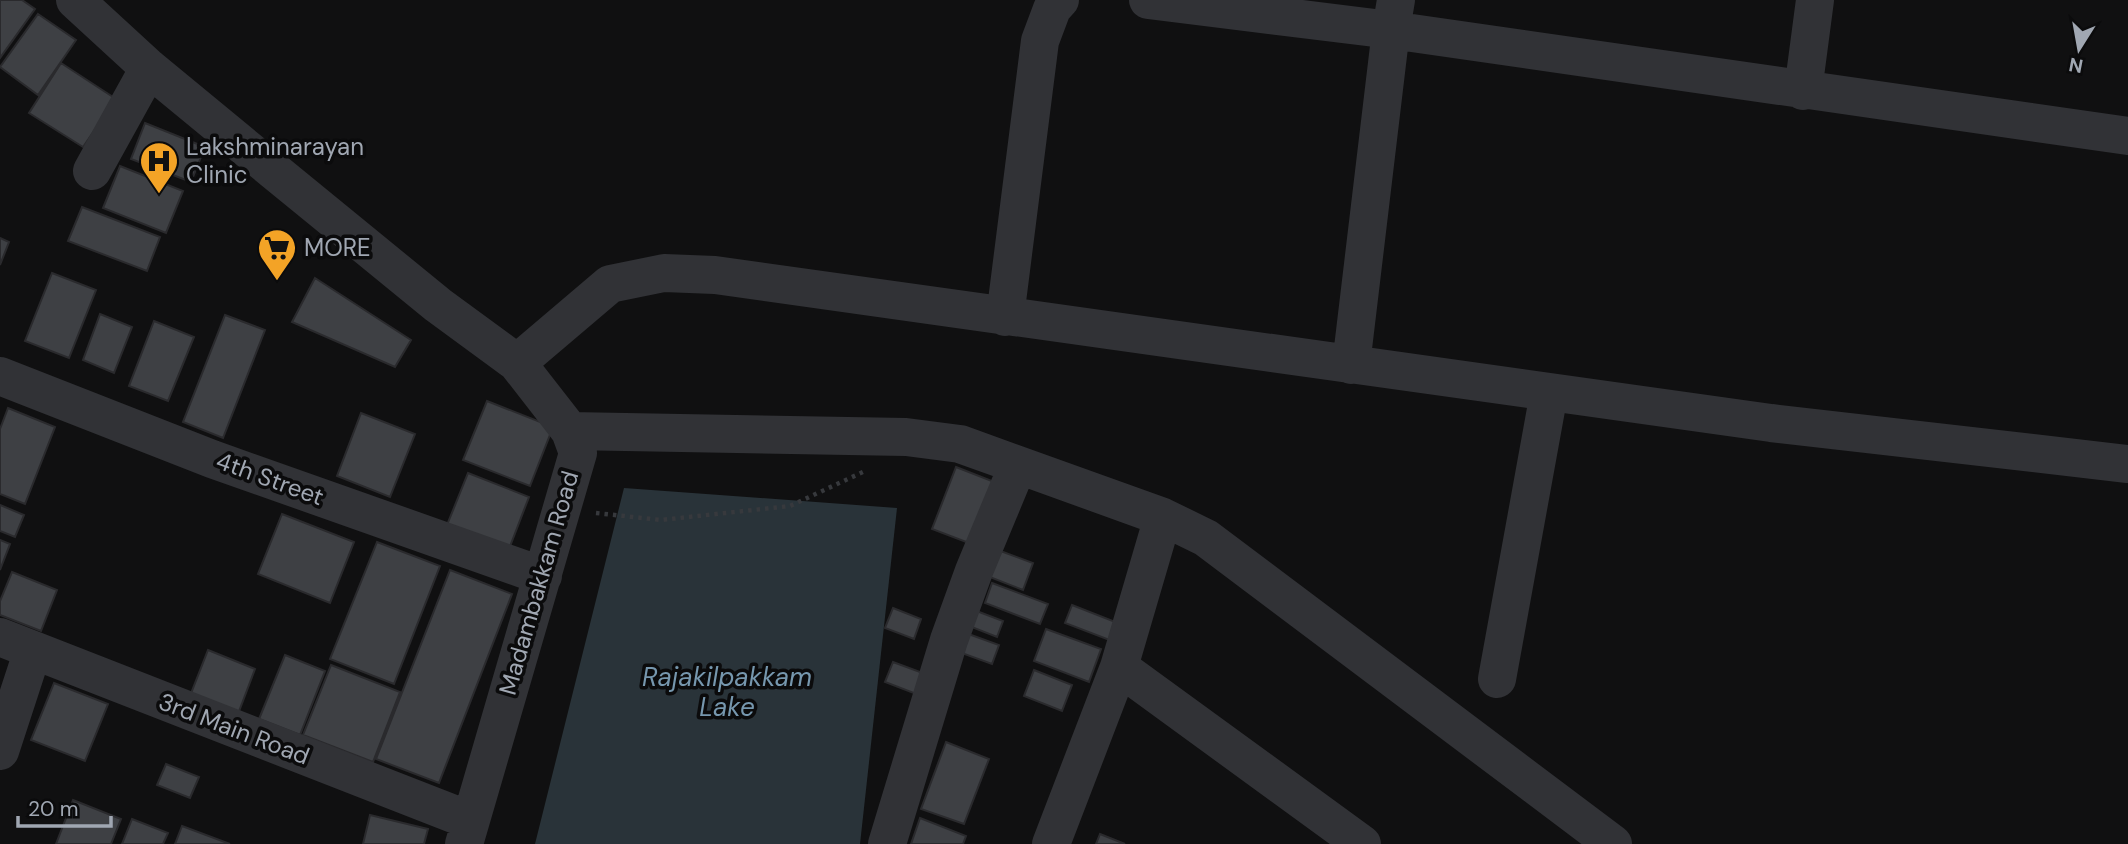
<svg xmlns="http://www.w3.org/2000/svg" width="2128" height="844" font-family="'DM Sans',sans-serif">
  <style>
    .water { fill: #293339 }
    .building { fill: #3e4044; stroke: #2a2a2d; stroke-width: 2 }
    .lines { fill: none; stroke-linecap: round; stroke-linejoin: round }
    .path { stroke: #37393d; stroke-width: 4.5; stroke-dasharray: 3.5 5; stroke-linecap: butt }
    .minor { stroke: #313236; stroke-width: 38 }
    .labels { text-anchor: middle; stroke-width: 7; stroke-linejoin: round; paint-order: stroke }
    .poi-label { font-size: 24px; fill: #a0a7b2; stroke: #0b0b0c; text-anchor: start }
    .street-label { font-size: 24px; fill: #a0a7b2; stroke: #0b0b0c }
    .water-label { font-size: 26px; font-style: italic; fill: #7697ae; stroke: #0b0b0c }
  </style>
  <rect width="100%" height="100%" fill="#101011"/>
  <path class="water" d="M624 488 897 508 860 844H535Z"/>
  <path class="building" d="M0 0H22L35 9 0 58Z
    M38 14 76 40 38 95 0 67Z
    M61 63 116 99 83 147 29 113Z
    M145 123 205 147 191 182 131 159Z
    M120 166 183 191 166 233 103 208Z
    M82 207 160 237 147 271 68 241Z
    M0 238 9 242 0 265Z
    M52 273 96 290 69 358 25 341Z
    M315 278 411 340 395 367 292 322Z
    M100 314 132 327 114 373 83 360Z
    M225 315 265 330 223 438 183 422Z
    M154 321 194 337 168 401 129 386Z
    M487 401 553 427 530 486 463 460Z
    M8 408 55 427 25 504 0 494V429Z
    M361 413 415 434 390 497 337 476Z
    M956 467 997 483 974 545 932 529Z
    M468 473 529 497 509 549 447 525Z
    M0 505 24 515 15 537 0 531Z
    M282 514 354 542 330 603 258 574Z
    M0 540 10 544 0 570Z
    M377 542 440 566 394 684 330 659Z
    M987 546 1033 563 1023 590 977 572Z
    M450 570 512 594 439 783 376 759Z
    M12 572 57 590 41 631 0 615V601Z
    M992 583 1048 604 1040 624 985 603Z
    M1072 605 1118 623 1112 641 1065 623Z
    M893 608 921 619 914 639 885 628Z
    M974 610 1003 621 997 637 969 626Z
    M1046 629 1101 649 1089 682 1034 661Z
    M963 632 999 645 992 664 956 651Z
    M208 650 255 669 238 714 190 696Z
    M285 655 325 671 300 735 259 719Z
    M893 662 931 676 924 697 885 682Z
    M331 665 400 692 373 762 303 735Z
    M1034 670 1072 685 1062 711 1024 696Z
    M54 683 108 704 85 761 31 740Z
    M946 742 989 759 964 824 921 809Z
    M166 764 199 777 190 798 157 785Z
    M73 800 121 819 111 844H56Z
    M370 815 428 829 424 844H363Z
    M920 818 966 836 963 844H911Z
    M132 819 168 833 163 844H122Z
    M182 826 230 844H175Z
    M1100 834 1125 844H1096Z"/>
  <g class="lines">
    <path class="path" d="M596 513 661 520 790 506 865 471"/>
    <path class="minor" d="M75 0 149 68 274 171 438 305 517 363 570 431 578 453 464 844
      M1148 0 1391 30 1396 0
      M1803 91 1815 0
      M92 171 149 68
      M1005 317 1040 41 1052 9 1060 0
      M517 363 610 284 664 273 715 275 1771 423 2128 464
      M1351 365 1391 30 2128 136
      M0 376 212 459 543 576
      M570 431 906 437 960 444 1163 517 1206 538 1613 844
      M0 637 469 820
      M1119 667 1362 844
      M1497 679 1549 393
      M0 751 33 650
      M887 844 949 640 974 571 1018 465
      M1051 844 1119 667 1163 517"/>
  </g>
  <defs>
    <symbol id="hospital-pin" viewBox="-11 -11 22 30"><path d="M0 17L-7.5 6A9.5 9.5 0 1 1 7.5 6Z" fill="#f3a326" stroke="#0b0b0c"/><path d="M-5-5h3v3.5h4V-5h3V5h-3V1.5h-4V5h-3Z" fill="#111"/></symbol>
    <symbol id="supermarket-pin" viewBox="-11 -11 22 30"><path d="M0 17L-7.5 6A9.5 9.5 0 1 1 7.5 6Z" fill="#f3a326" stroke="#0b0b0c"/><path d="M-6-5.5h2.5l.6 2H6L4.5 2H-2.5L-4.4-4H-6ZM-1.5 3.2a1.3 1.3 0 1 0 .1 0ZM3 3.2a1.3 1.3 0 1 0 .1 0Z" fill="#111"/></symbol>
  </defs>
  <g fill-rule="evenodd">
    <use href="#hospital-pin" x="137" y="139" width="44" height="60"/>
    <use href="#supermarket-pin" x="255" y="226" width="44" height="60"/>
  </g>
  <g class="labels">
    <g class="poi-label">
      <text x="186" y="155">Lakshminarayan<tspan x="186" dy="28">Clinic</tspan></text>
      <text x="304" y="256">MORE</text>
    </g>
    <g class="street-label">
      <text transform="translate(270 479) rotate(20)" y="8">4th Street</text>
      <text transform="translate(539 583) rotate(-74)" y="8">Madambakkam Road</text>
      <text transform="translate(234 729) rotate(21)" y="8">3rd Main Road</text>
    </g>
    <g class="water-label">
      <text x="727" y="686">Rajakilpakkam<tspan x="727" dy="30">Lake</tspan></text>
    </g>
  </g>
  <g transform="translate(2079 49) rotate(191)" stroke="#0b0b0c" stroke-width="5" paint-order="stroke">
  <path d="M0-5L12 26L0 18L-12 26Z" fill="#a0a7b2"/>
  <text y="-10" font-size="19" font-weight="bold" text-anchor="middle" fill="#a0a7b2">N</text>
  </g>
  <path d="M18 816v10h93v-10" fill="none" stroke="#a0a7b2" stroke-width="3.5"/>
  <text x="28" y="816" font-size="21" fill="#a0a7b2" stroke="#0b0b0c" stroke-width="5" paint-order="stroke">20 m</text>
</svg>
